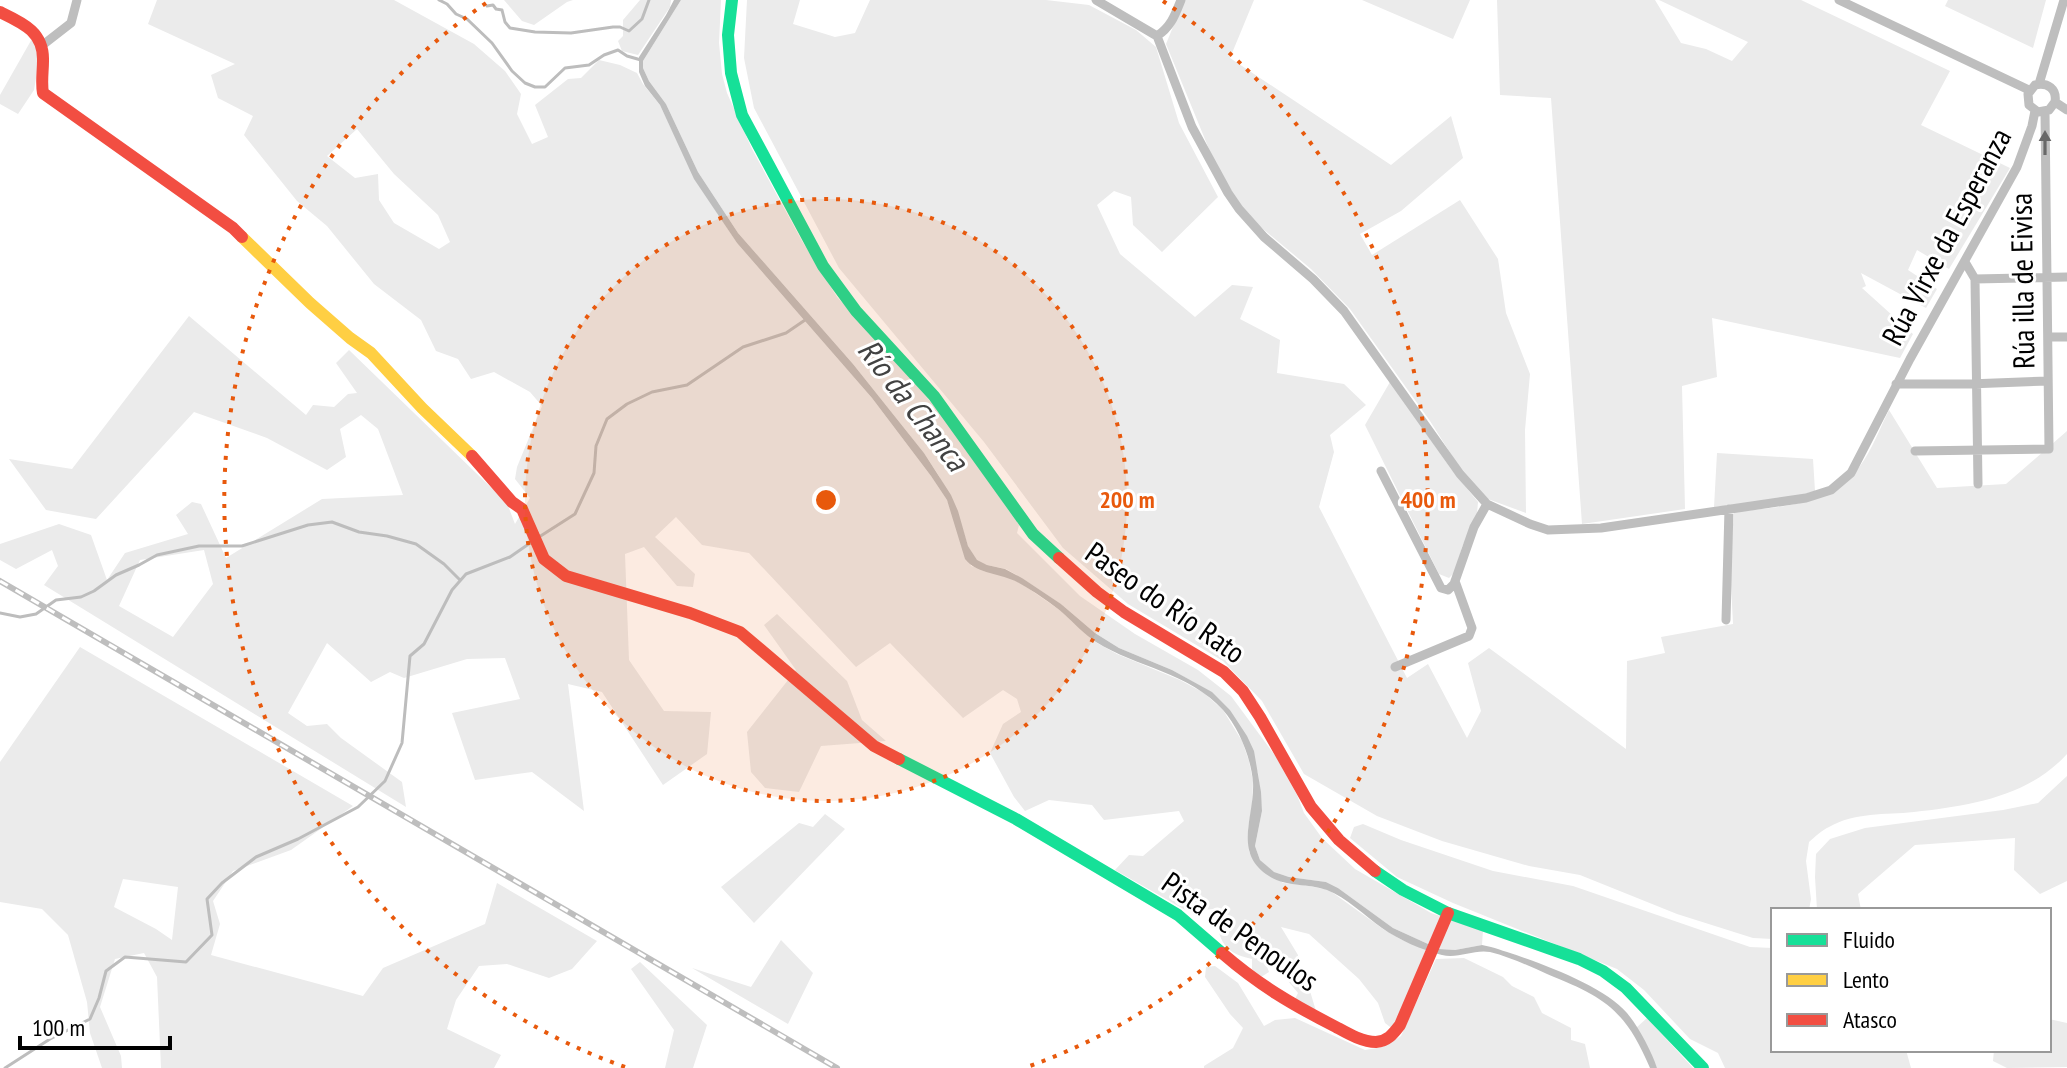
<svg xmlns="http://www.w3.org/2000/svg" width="2067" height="1068" font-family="'PT Sans Narrow',sans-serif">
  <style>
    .green { fill: #ebebeb; fill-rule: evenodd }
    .water { fill: #bdbdbd }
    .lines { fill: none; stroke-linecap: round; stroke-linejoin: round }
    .stream { stroke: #bdbdbd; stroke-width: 3 }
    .street { stroke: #bebebe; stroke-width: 9 }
    .fast { stroke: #16e098; stroke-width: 12 }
    .slow { stroke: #ffcf43; stroke-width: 12 }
    .jam { stroke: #f24e42; stroke-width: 12 }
    .rail-casing { stroke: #bebebe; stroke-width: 6 }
    .rail { stroke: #fff; stroke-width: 3; stroke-dasharray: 9; stroke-linecap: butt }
    .oneway { fill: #686868 }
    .ring { fill: none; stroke: #e8590c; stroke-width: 4; stroke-dasharray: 4 8 }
    .labels { text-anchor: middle; stroke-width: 6; stroke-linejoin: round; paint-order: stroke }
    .street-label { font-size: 30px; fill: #000; stroke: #fff }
    .water-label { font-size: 32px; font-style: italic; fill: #424242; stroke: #fff }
    .centre { fill: #e8590c; stroke: #fff; stroke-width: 4 }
    .ring-label { font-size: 24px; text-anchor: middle; font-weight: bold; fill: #e8590c; stroke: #fff; stroke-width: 6; stroke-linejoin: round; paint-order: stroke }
  </style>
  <rect width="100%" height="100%" fill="#fff"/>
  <path class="green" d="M157 0H394L474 44 505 71 521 94 517 114 532 144 548 137 535 105 568 79 581 78 599 60 620 65 637 73 643 84 660 105 695 179 737 243 872 398 931 476 947 500 971 566 1008 577 1022 584 1061 611 1097 643 1117 654 1180 680 1204 693 1223 710 1242 741 1249 761 1253 781 1252 806 1248 828 1249 852 1283 883 1304 885 1329 890 1383 929 1402 940 1426 949 1394 1030 1385 1023 1378 1003 1359 979 1309 934 1281 927 1298 955 1299 971 1307 981 1316 1011 1295 999 1298 993 1284 976 1278 956H1263L1269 972 1261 977 1252 969V959C1219 952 1220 937 1214 909L1187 911 1115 870 1129 855 1143 856 1184 821 1179 811 1104 820 1092 805 1049 800 1025 811 1014 797 990 753 1003 724 1021 712 1017 699 1003 690 963 718 890 643 856 667 749 553 702 545 676 517 655 537 695 574 693 587 677 586 644 547 625 554 629 660 664 711 711 712 707 754 663 785 602 692 568 684 584 811 532 772 475 780 452 713 520 699 505 658 467 659 404 678 390 672 371 682 327 643 288 713 307 726 327 724 341 738 402 782 406 807 44 585 58 566 52 550 16 569 0 560V544L59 524 91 535 107 580 125 553 188 534 176 515 192 502 201 504 226 558 322 499 403 495 378 429 361 415 340 429 346 457 327 470 267 438 194 412 96 519 46 510 9 459 72 469 189 316 306 415 313 405 334 407 348 394 357 393 336 363 349 350 507 503 515 524 530 498 515 479 517 467 542 406 530 392 494 372 471 379 458 359 436 351 421 320 374 284 327 226 297 201 244 135 253 116 218 98 211 75 235 64 148 24ZM357 129 394 174 438 215 450 242 439 249 394 223 379 200 378 174 355 178 327 156ZM204 550 213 584 173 637 119 606 140 560Z
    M504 0H573L567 2 534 25 522 21Z
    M640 0H671L670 7 638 55 622 51 618 41 623 36V20Z
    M681 0H721L719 43 722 74 727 93 752 149 802 241 837 297 890 354 940 413 1019 525 1017 533 1080 596 1135 634 1198 670 1231 696 1276 757 1297 795 1304 813 1322 838 1355 869 1431 913 1483 930 1482 945 1455 950 1439 949 1393 928 1338 888 1326 882 1289 877 1273 872 1260 860 1255 846 1262 811 1258 773 1230 710 1211 692 1172 670 1119 648 1095 633 1061 604 1022 578 1006 569 987 565 977 561 968 546 962 527 939 476 924 453 853 364 738 233 698 172 666 104 649 81 643 68V61Z
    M747 0H800L793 24 835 37 855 33 870 0H1046L1089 5 1136 30 1156 47 1179 123 1218 197 1162 252 1133 225 1131 197 1114 191 1097 205 1120 254 1195 317 1232 285 1253 287 1240 319 1280 340 1277 373 1344 384 1366 405 1330 435 1334 452 1319 507 1407 678 1428 664 1467 738 1481 711 1468 663 1489 648 1626 749 1627 661 1665 653 1661 637 1733 624 1730 564 1734 512C1779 507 1831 506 1860 466 1872 450 1880 428 1889 410L1937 488 2006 484 2067 431V754C2028 797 1969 806 1914 812 1885 815 1855 812 1829 827 1822 830 1815 837 1809 842L1806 861 1811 899 1809 910H1773V939L1753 938 1677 914 1580 875 1529 866 1442 841 1377 816 1304 774 1262 701 1223 661 1128 604 1063 548 984 442 839 268 754 108 744 58Z
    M1184 0H1254L1230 58 1391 165 1451 116 1463 158 1401 211 1360 234 1372 255 1460 200 1498 259 1506 313 1530 374 1525 430 1526 513 1477 495 1430 421 1350 309 1311 269 1250 218 1218 171 1166 44Z
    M1362 0H1470L1453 39Z
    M1497 0H1655L1681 43 1706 49 1732 61 1748 42 1659 0H1801L1950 71 1921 125 2010 168 1949 269 1917 250 1908 270 1937 289 1926 308 1861 273 1866 286 1862 288 1913 334 1900 358 1712 318 1717 377 1682 386 1685 509 1582 524 1551 98 1500 95Z
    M1948 0H2046L2033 48 1945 6Z
    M33 37 40 54 34 90 18 114 0 104V95Z
    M1390 382 1451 469 1478 502 1477 514 1462 547 1455 572 1449 578 1439 574 1365 425Z
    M1717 453 1813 459 1815 491 1785 499 1714 507Z
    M777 614 847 681 862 720 886 741 821 746 799 792 765 788 751 772 747 732 796 670 764 625Z
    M80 647 353 806 291 850 233 871 213 901 220 924 211 955 363 996 383 968 485 924 497 883 597 941 572 969 549 978 507 964 479 966 456 1000 447 1029 501 1055 494 1068H161L157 977 144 953 115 959 100 1007 121 1056 122 1068H102L90 1033 87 1002 68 935 42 909 0 902V762ZM123 879 178 887 172 940 156 929 114 907Z
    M2067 776V881L2040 894 2014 870 2015 838 1915 845 1858 894 1861 910H1817L1815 877 1816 854 1830 839 1865 828 2003 810 2038 803Z
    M825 814 845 829 754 923 721 887 799 823 813 827Z
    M1363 824 1401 840 1493 871 1573 886 1750 947 1773 948V1050H1906L1911 1068H1725L1718 1053 1690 1039 1644 990 1617 969 1453 903 1397 877 1350 838 1354 827Z
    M781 940 813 973 788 1024 692 968 751 987Z
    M1464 958 1503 977 1512 986 1534 997 1542 1013 1571 1028V1040L1585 1044 1590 1068H1204V1066L1233 1048 1243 1028 1230 1014 1205 977 1206 967 1215 966 1238 983 1264 1026 1275 1020 1295 1018 1365 1050 1383 1047 1401 1036 1436 959Z
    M640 962 707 1025 693 1068H665L674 1030 631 969Z
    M1647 1018 1693 1068H1657L1636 1028Z
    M2049 1019 2067 1023V1067L2007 1068 1993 1061 1994 1050H2049Z"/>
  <path class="water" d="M674 0H681L643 61V68L649 81 666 104 698 172 738 233 853 364 924 453 951 495 958 511 968 546 977 560 987 565 1005 569 1022 578 1061 604 1095 633 1119 648 1172 670 1212 692 1230 710 1247 736 1254 751 1261 792 1262 811 1255 846 1260 860 1274 872 1289 877 1326 882 1338 888 1393 928 1439 949 1455 950 1482 945 1491 947C1528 958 1603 984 1627 1013 1638 1026 1652 1052 1657 1068H1650C1625 1009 1604 997 1547 974 1529 966 1510 957 1490 952 1474 949 1458 959 1442 955 1422 950 1399 940 1382 928 1365 916 1346 897 1327 890 1308 883 1286 887 1269 876 1232 853 1255 816 1253 782 1251 758 1239 728 1223 710 1190 673 1136 667 1096 642 1084 634 1074 623 1064 614 1053 604 1032 590 1019 583 1002 573 978 575 965 559L947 500 931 476 872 398 737 243 694 179 660 105 645 86 639 72V57L666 15Z"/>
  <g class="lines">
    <path class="stream" d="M439 0 447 4 456 14 467 19 492 43 512 71 525 83 535 87H545L565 68 589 65 604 55 618 50 627 56 641 60
      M487 6 493 5 496 9 502 10 505 22 510 28 535 32 571 33 613 27H620L629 31 642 19 649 0
      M539 537 575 514 594 473 596 446 607 419 627 404 652 392 687 385 743 347 786 333 808 318
      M0 613 20 617 36 614 56 600 81 597 94 591 116 575 139 565 157 555 199 546H242L308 525 332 522 359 532 387 536 416 544 444 564 459 579
      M5 1068 50 1039 90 1019 99 998 106 971 125 957 186 962 212 935 207 899 222 883 256 857 298 839 358 807 385 781 402 743 410 656 424 644 452 590 466 574 510 557 533 541"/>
    <path class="street" d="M1096 0 1157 36 1192 127 1228 193 1239 209 1264 237 1313 279 1344 311 1460 474 1487 504 1530 524 1548 530 1601 528 1806 498 1831 490 1851 473 1910 359 2017 167 2032 126 2035 111
      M1839 0 2029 90
      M1157 36C1171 27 1175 15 1181 0
      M44 44 71 23 77 0
      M2039 84 2064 0
      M2055 102 2049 110 2038 112 2029 105 2028 94 2035 85C2048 82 2057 89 2055 102L2067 110
      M1965 262 1975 279 2067 277
      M1975 279 1978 484
      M2048 337H2067
      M1896 384H1969L2048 381
      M1915 451 2049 449 2045 112
      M1381 471 1441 588 1448 590 1454 584 1474 527 1487 504
      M1726 620 1729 509
      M1395 667 1469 636 1472 628 1455 581"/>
    <path class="fast" d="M732 0 728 35 731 73 742 115 823 266 856 311 934 396 1033 534 1059 558
      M899 759 1016 819 1178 915 1222 953
      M1375 871 1403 890 1448 913 1579 959 1603 971 1626 988 1703 1068"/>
    <path class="slow" d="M242 237 310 303 350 338 371 353 422 408 472 456"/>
    <path class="jam" d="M0 12C23 23 44 32 43 61 43 72 41 82 43 93L233 228 242 237
      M472 456 512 502 522 509 544 559 566 576 690 613 740 632 874 746 899 759
      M1059 558 1097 592 1124 612 1224 672 1243 691 1260 717 1311 807 1339 840 1375 871
      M1222 953C1259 985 1291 1004 1336 1027 1347 1033 1362 1042 1376 1042 1388 1041 1393 1034 1400 1025L1448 913"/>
    <defs>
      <path id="rail" d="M0 581 837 1068"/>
    </defs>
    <use href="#rail" class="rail-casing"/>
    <use href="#rail" class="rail"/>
  </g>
  <defs><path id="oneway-solid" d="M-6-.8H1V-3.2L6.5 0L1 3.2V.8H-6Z" transform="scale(2)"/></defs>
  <use class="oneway" href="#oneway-solid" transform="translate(2045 143) rotate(-90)"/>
  <circle cx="826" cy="500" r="301" fill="#e8590c" fill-opacity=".12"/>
  <g class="ring">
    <circle cx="826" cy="500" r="301"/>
    <path d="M625 1067A602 602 0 0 1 489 1M1163 1A602 602 0 0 1 1027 1067"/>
  </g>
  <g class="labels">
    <g class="street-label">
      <text transform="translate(1947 237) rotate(-62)" y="10">Rúa Virxe da Esperanza</text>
      <text transform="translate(2023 281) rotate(-91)" y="10">Rúa illa de Eivisa</text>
      <text transform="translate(1165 603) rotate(35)" y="10">Paseo do Río Rato</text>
      <text transform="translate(1240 932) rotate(35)" y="10">Pista de Penoulos</text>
    </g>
    <g class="water-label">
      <text transform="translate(913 405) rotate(52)" y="11">Río da Chanca</text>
    </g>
  </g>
  <circle cx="826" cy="500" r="12" class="centre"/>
  <g class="ring-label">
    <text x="1127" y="508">200 m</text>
    <text x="1428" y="508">400 m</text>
  </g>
  <rect x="1771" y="908" width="280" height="144" fill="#ffffff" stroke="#999999" stroke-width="2"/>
  <rect x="1787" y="934" width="40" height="12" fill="#16e098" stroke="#999999" stroke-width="2"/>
  <text x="1843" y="948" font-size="24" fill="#000000">Fluido</text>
  <rect x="1787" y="974" width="40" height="12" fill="#ffcf43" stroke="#999999" stroke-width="2"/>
  <text x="1843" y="988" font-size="24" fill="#000000">Lento</text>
  <rect x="1787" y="1014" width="40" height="12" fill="#f24e42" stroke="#999999" stroke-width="2"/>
  <text x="1843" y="1028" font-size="24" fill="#000000">Atasco</text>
  <path d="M20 1036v12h150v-12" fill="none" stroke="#000000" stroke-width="4"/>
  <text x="32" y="1036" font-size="24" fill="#000000" stroke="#ffffff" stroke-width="6" paint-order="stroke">100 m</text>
</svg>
